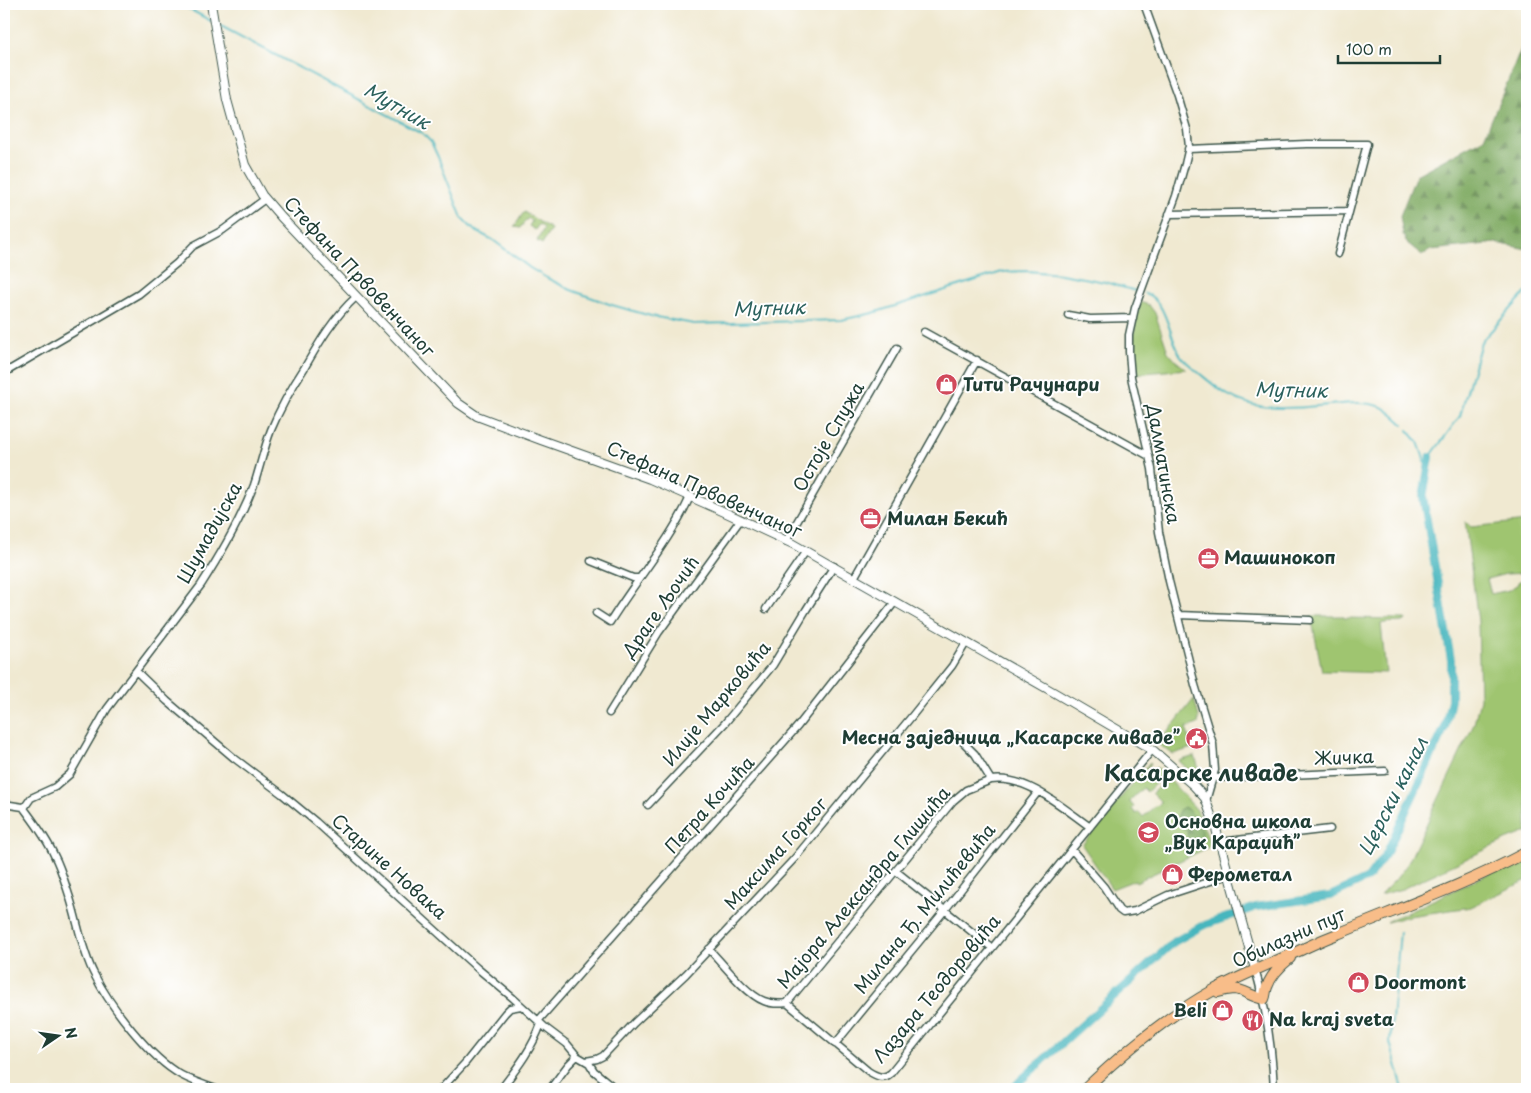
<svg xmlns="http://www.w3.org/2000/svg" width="1531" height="1093" font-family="'Playpen Sans',sans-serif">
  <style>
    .grass { fill: #9fc570; stroke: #5f8152 }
    .forest { fill: url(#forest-firs); stroke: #4f744b }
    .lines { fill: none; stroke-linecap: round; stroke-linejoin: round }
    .stream { stroke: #46b6be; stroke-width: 2 }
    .canal { stroke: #46b6be; stroke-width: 8 }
    .minor-casing { stroke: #3e574c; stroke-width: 9 }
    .tertiary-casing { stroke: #3e574c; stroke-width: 10 }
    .primary-casing { stroke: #3e574c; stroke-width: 12 }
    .minor { stroke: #fff; stroke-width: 6 }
    .tertiary { stroke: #fff; stroke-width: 8 }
    .primary { stroke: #f8bd89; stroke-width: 10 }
    .labels { text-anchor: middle; stroke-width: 4; stroke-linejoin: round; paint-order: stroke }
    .street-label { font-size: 18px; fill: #1f3d34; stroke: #fff }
    .poi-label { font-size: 18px; font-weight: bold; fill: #1f3d34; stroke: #fff; text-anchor: start }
    .water-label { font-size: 19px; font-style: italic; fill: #2b615d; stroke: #fff }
    .district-label { font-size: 22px; font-weight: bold; fill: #1f3d34; stroke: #fff }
  </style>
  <defs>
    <pattern id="forest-firs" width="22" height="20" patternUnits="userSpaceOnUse" patternTransform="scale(1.25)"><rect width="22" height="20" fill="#7faa62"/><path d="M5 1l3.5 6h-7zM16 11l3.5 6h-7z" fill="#678c52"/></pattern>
  </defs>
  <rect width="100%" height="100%" fill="#fff"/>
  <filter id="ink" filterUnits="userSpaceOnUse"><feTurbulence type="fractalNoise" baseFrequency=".02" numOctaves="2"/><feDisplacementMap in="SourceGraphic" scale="10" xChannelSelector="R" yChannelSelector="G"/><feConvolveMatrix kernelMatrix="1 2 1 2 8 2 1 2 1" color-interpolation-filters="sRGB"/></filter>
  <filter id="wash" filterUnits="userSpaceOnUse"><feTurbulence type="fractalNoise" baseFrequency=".0096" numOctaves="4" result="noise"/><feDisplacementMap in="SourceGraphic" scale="20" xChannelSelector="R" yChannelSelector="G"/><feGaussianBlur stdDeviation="1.12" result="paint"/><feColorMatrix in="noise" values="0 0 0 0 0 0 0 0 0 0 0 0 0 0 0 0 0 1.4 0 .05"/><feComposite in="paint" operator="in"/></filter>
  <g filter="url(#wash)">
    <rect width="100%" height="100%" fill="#f0e9d1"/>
    <path class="grass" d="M524 212 551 229 542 244 537 241 544 228 539 224 535 230 529 226 532 221 528 218 520 228 514 227Z
      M1140 302 1149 305 1155 313 1168 352 1176 361 1186 369 1135 374 1133 336Z
      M1465 521 1471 527 1527 521V573L1506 574 1487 579 1491 594 1509 590 1518 584V582L1527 577V833H1524L1506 840 1402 889 1380 895 1396 879 1408 863 1468 737 1474 724 1480 699 1478 621Z
      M1311 616H1343L1344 618 1406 619 1405 621C1397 624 1388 621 1381 624L1386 673 1322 671Z
      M1194 699 1199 717 1198 724 1186 728 1192 748 1173 754 1158 744Z
      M1195 756 1199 769 1192 773 1179 761Z
      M1150 762 1151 763 1146 770 1151 774 1156 767 1164 775 1147 792 1143 788 1129 801 1134 807 1132 809 1136 814 1139 812 1143 817 1156 805 1157 806 1161 802 1152 793 1168 778 1197 810 1211 846 1136 882 1135 880 1112 889 1082 845Z
      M1527 855V880L1471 907 1409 916 1387 922 1391 919 1404 914Z"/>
    <path class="forest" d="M1527 44V249L1496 243 1431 250 1422 255 1406 242 1403 234 1400 216 1416 175 1484 138 1522 47Z
      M1184 807C1195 813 1201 828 1204 840L1200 846 1193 847 1191 842 1188 840 1187 832 1182 827V823L1177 820 1179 810Z"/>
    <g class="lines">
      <path class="stream" d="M180 4 211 21
        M217 24 422 133 431 142 438 157 462 218 474 230 493 240 530 268 547 278 571 290 612 305 651 316 694 324 841 320 873 313 1002 272 1027 271 1061 274 1105 282 1139 292
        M1144 293C1167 299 1169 338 1181 356 1187 364 1219 390 1228 395 1263 415 1303 407 1341 404 1353 403 1366 402 1379 406 1387 408 1396 418 1403 424
        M1408 430 1418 442 1428 470
        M1430 457 1460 416 1481 342 1527 291
        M1400 932 1390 1042 1403 1089"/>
      <path class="canal" d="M1013 1089 1020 1081 1174 942 1202 926 1256 907 1330 896 1368 878 1387 852 1445 727 1451 700V660L1423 497 1430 457"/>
    </g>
  </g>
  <g filter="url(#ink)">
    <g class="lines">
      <defs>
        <path id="minor" d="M1144 4 1177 95 1187 129 1189 147 1185 164 1176 196 1135 308 1129 335V352L1131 377 1152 469 1159 532 1169 581 1195 685 1213 744 1215 770 1206 801
          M1188 149 1307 144H1367L1338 254
          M1169 214 1349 211
          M1068 315 1090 319 1133 318
          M924 332 1149 456
          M4 373 139 294 177 263 193 246 223 230 265 199
          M786 541 897 348
          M591 561 633 578H639
          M854 578 977 360
          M766 609 806 551
          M596 613 610 622C636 580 670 541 690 497
          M1178 615 1310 620
          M136 671 167 701 234 758 282 794 316 822 477 968 513 998 547 1029 567 1044 577 1056 589 1063 594 1071 616 1089
          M609 713 659 632 741 519
          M958 737 975 754 991 780C1027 775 1063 808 1090 827
          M1213 778 1385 771
          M4 804 23 807C34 822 46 837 54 855 61 868 65 883 70 898 78 923 82 951 94 974 110 1006 150 1058 181 1075 192 1081 204 1085 216 1089
          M648 805 725 723 773 665 806 610 834 566
          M24 808 31 798 55 787 70 774 107 709 201 585C221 554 241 519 254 485 260 467 264 448 271 430 280 408 292 387 305 367 320 341 334 317 356 297
          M1220 842 1330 829
          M1072 850 1104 887 1119 910 1123 913 1135 911 1168 895 1229 875
          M896 871 992 948
          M709 949C723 964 746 994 764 1001 771 1004 779 1004 787 1003
          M1255 969C1267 1010 1272 1047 1274 1089
          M787 1003 868 1071C876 1076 883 1080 891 1073L1152 750
          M787 1003 953 801 966 790 991 780
          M538 1021 798 726 895 602
          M835 1044 945 910 1038 792
          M586 1061 597 1059 603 1056 634 1023 686 974 794 859 912 716 952 666 966 643
          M441 1089 466 1062 505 1013 510 1008 521 1006
          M501 1089C517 1068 532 1049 541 1024
          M550 1089 568 1065 577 1056"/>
        <path id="tertiary" d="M211 4 227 100 245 165 262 195 281 217 458 403 477 416 541 440 650 479 720 510 793 544 1055 693 1154 751 1194 786 1205 798 1216 829 1255 969"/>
        <path id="primary" d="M1218 992C1242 984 1244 995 1264 999 1266 995 1265 992 1267 987 1271 975 1280 966 1290 958
          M1085 1089C1124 1052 1167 1016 1214 990 1240 976 1267 965 1294 953 1308 947 1321 940 1335 935 1400 908 1465 885 1527 852"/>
      </defs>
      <use href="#minor" class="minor-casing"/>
      <use href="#tertiary" class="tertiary-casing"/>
      <use href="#primary" class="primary-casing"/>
      <use href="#minor" class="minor"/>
      <use href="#tertiary" class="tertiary"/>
      <use href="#primary" class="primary"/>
    </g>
  </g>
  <defs>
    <symbol id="shop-disc" viewBox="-11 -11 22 22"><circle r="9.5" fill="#d1495b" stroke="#fff"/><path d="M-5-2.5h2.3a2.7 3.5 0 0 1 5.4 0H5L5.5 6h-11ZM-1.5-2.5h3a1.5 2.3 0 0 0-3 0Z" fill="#fff"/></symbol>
    <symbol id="office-disc" viewBox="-11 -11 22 22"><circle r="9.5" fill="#d1495b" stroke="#fff"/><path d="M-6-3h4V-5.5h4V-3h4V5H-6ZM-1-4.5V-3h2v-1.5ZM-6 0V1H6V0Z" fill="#fff"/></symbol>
    <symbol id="civic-disc" viewBox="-11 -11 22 22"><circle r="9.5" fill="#d1495b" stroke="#fff"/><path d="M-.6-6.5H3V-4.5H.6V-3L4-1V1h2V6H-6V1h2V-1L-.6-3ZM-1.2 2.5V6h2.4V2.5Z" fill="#fff"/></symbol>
    <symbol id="school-disc" viewBox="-11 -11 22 22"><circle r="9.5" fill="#d1495b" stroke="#fff"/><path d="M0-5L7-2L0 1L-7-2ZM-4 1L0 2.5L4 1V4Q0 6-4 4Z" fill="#fff"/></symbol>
    <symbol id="restaurant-disc" viewBox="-11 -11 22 22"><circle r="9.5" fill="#d1495b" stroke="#fff"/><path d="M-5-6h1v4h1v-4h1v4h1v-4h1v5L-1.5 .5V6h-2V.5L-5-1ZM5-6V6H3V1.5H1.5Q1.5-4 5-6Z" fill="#fff"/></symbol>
  </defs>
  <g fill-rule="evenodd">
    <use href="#shop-disc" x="934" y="372" width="25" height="25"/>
    <use href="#office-disc" x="858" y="506" width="25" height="25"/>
    <use href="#office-disc" x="1196" y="546" width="25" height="25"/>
    <use href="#civic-disc" x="1184" y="726" width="25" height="25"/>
    <use href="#school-disc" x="1136" y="820" width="25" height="25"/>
    <use href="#shop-disc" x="1160" y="862" width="25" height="25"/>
    <use href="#shop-disc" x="1346" y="970" width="25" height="25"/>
    <use href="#shop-disc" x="1210" y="998" width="25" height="25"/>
    <use href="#restaurant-disc" x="1240" y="1008" width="25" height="25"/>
  </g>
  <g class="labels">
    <g class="street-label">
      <text transform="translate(359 277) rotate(47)" y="6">Стефана Првовенчаног</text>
      <text transform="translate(829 437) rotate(-60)" y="6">Остоје Спужа</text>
      <text transform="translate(1163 464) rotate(80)" y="6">Далматинска</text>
      <text transform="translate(704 490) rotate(24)" y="6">Стефана Првовенчаног</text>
      <text transform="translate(210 533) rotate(-61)" y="6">Шумадијска</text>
      <text transform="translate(661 607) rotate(-55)" y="6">Драге Љочић</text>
      <text transform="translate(717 704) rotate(-50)" y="6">Илије Марковића</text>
      <text transform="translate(1344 758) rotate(-2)" y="6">Жичка</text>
      <text transform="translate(710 805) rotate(-48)" y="6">Петра Кочића</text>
      <text transform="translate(776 854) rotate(-48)" y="6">Максима Горког</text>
      <text transform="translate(389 867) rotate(42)" y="6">Старине Новака</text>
      <text transform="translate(864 888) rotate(-50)" y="6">Мајора Александра Глишића</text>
      <text transform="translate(925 909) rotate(-51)" y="6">Милана Ђ. Милићевића</text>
      <text transform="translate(1289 938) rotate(-24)" y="6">Обилазни пут</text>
      <text transform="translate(937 989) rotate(-50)" y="6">Лазара Теодоровића</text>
    </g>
    <g class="poi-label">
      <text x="963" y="391">Тити Рачунари</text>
      <text x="887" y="525">Милан Бекић</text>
      <text x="1224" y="564">Машинокоп</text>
      <text x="1180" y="744" text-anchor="end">Месна заједница „Касарске ливаде”</text>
      <text x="1165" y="828">Основна школа<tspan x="1165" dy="21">„Вук Караџић”</tspan></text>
      <text x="1188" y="881">Ферометал</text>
      <text x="1374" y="989">Doormont</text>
      <text x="1207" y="1017" text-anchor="end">Beli</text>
      <text x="1269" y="1026">Na kraj sveta</text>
    </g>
    <g class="water-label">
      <text transform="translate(397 106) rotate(30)" y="7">Мутник</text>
      <text transform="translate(769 308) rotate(-2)" y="7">Мутник</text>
      <text transform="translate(1291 390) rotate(1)" y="7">Мутник</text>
      <text transform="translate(1393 796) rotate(-63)" y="7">Церски канал</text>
    </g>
    <g class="district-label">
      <text x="1201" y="781">Касарске ливаде</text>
    </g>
  </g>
  <rect width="1531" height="1093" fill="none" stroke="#fff" stroke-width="20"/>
  <g transform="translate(58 1036) rotate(77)" stroke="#ffffff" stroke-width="4" paint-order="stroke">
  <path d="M0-4L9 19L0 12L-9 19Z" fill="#1f3d34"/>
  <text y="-8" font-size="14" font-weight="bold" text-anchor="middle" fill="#1f3d34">N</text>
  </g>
  <path d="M1338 55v8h102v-8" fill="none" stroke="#1f3d34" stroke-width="2.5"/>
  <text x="1346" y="55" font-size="15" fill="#1f3d34" stroke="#ffffff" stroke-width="4" paint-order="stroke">100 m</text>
</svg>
